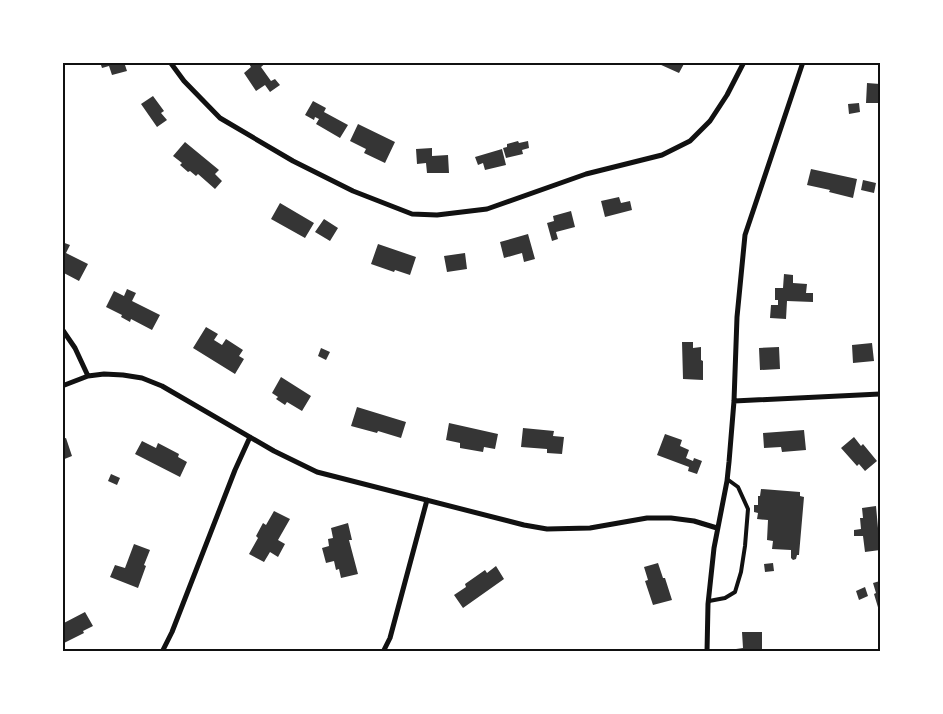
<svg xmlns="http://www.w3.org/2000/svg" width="943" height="714" font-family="'Exo 2',sans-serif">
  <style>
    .building { fill: #353535 }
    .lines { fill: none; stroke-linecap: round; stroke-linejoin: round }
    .service { stroke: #111; stroke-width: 4 }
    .minor { stroke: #111; stroke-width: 5 }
    .neatline { fill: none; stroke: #111; stroke-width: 2 }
  </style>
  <rect width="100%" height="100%" fill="#fff"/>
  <path class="building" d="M100 62H124L127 71 112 75 109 66 102 68Z
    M248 62H267L261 67 271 81 275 79 280 85 270 92 265 85 256 91 244 73 251 67Z
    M660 62H685L679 73 659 64Z
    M867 83 880 84V103H866Z
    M153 96 164 111 161 113 167 120 157 127 141 104Z
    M313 101 326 108 324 112 348 125 340 138 316 124 319 119 315 117 314 120 305 115Z
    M859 103 860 112 849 114 848 104Z
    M358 124 395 142 385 163 364 153 366 149 350 141Z
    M518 141 519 143 528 141 529 148 522 150 523 154 506 158 503 148 507 147V144Z
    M185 142 219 170 215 174 222 181 215 189 198 174 196 176 190 171 188 172 180 165 182 163 173 156Z
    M432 148V156L448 155 449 173H427L426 163 417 164 416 149Z
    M502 149 506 165 485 170 483 163 478 165 475 157Z
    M811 169 857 179 853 198 829 192 830 190 807 185Z
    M863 180 876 183 874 193 861 190Z
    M619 197 621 203 630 201 632 210 605 217 601 201Z
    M280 203 314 223 305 238 271 219Z
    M571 211 575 227 556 232 558 239 552 241 547 223 554 221 553 216Z
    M324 219 338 228 330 241 315 232Z
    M528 234 535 259 524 262 522 253 504 258 500 242Z
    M62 242 70 245 66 253 88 264 79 281 62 272Z
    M378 244 416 257 410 275 395 270 394 272 371 264Z
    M465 253 467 269 447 272 444 256Z
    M784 274 793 275V283L807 284 806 293H813V302L787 301 786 319 770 318 771 305H778V300H775V288H783Z
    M127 289 136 293 132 301 160 315 152 330 131 319 130 322 121 317 122 315 106 307 114 291 124 296Z
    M206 327 218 334 214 340 222 345 226 339 243 350 239 356 244 359 235 374 193 348Z
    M682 342H693V348L701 347V360L703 361V380L683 379Z
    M872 343 874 361 853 363 852 345Z
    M779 347 780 369 760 370 759 348Z
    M321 348 330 352 326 360 318 356Z
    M281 377 311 396 302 411 287 402 285 405 276 399 278 397 272 393Z
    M357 407 406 422 401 438 378 431 377 433 351 426Z
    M449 423 498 434 495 449 484 447 483 452 460 448V443L446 440Z
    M523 428 554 431 553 436 564 437 562 454 547 453V449L521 447Z
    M804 430 806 450 782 452 781 447 764 448 763 433Z
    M665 434 682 440 680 446 689 450 686 458 693 461 694 458 702 461 697 474 688 471 689 467 657 455Z
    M854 437 861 446 863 444 877 461 865 471 859 464 857 466 841 448Z
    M66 438 72 456 62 460V439Z
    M142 441 156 448 158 443 179 454 178 457 187 462 180 477 135 454Z
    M111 474 120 478 117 485 108 481Z
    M761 489 800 492V496L804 497 799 555H797L796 559 793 560 791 558V550L772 549 773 541 767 540 768 520 757 519 758 513 754 512V505H758V496H760Z
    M876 506 880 550 865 552 863 536H854V530L861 529 860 518H863L862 508Z
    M274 511 290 519 278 540 285 544 278 557 270 552 264 562 249 554 258 538 256 536 263 523 266 525Z
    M348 523 352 540H349L358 574 341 578 339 569 336 570 334 561 326 563 322 548 329 546 328 539 333 538 331 528Z
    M134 544 150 550 144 565 146 566 138 588 110 577 115 565 125 568Z
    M658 563 663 578H665L672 600 653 605 645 581 648 580 644 567Z
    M773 563 774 571 765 572 764 564Z
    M496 566 504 579 463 608 454 595 466 587 465 584 485 570 487 573Z
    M880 581V614L874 594 876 593 873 583Z
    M865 587 868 596 859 600 856 591Z
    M85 612 93 626 83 631 84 633 62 644V624Z
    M742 632H762V652H736V649L743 648Z"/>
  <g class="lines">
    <path class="service" d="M709 601 725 598 735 592 741 572 745 546 748 509 738 487 727 479"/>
    <path class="minor" d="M170 62 184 81 220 118 293 161 353 191 412 214 437 215 487 209 586 174 662 155 690 141 710 121 727 95 744 62
      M62 329 75 348 88 376
      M62 386 88 376 104 374 123 375 142 378 162 386 274 451 317 472 524 525 547 529 590 528 647 518H671L694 521 717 528
      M734 401 880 394
      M162 652 172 632 235 470 250 437
      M383 652 390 638 427 500
      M707 652 708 604 714 548 727 481 729 462 734 401 737 317 745 235 803 62"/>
  </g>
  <rect width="943" height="714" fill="none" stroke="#ffffff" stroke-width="128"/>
  <rect x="64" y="64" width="815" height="586" class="neatline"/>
</svg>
